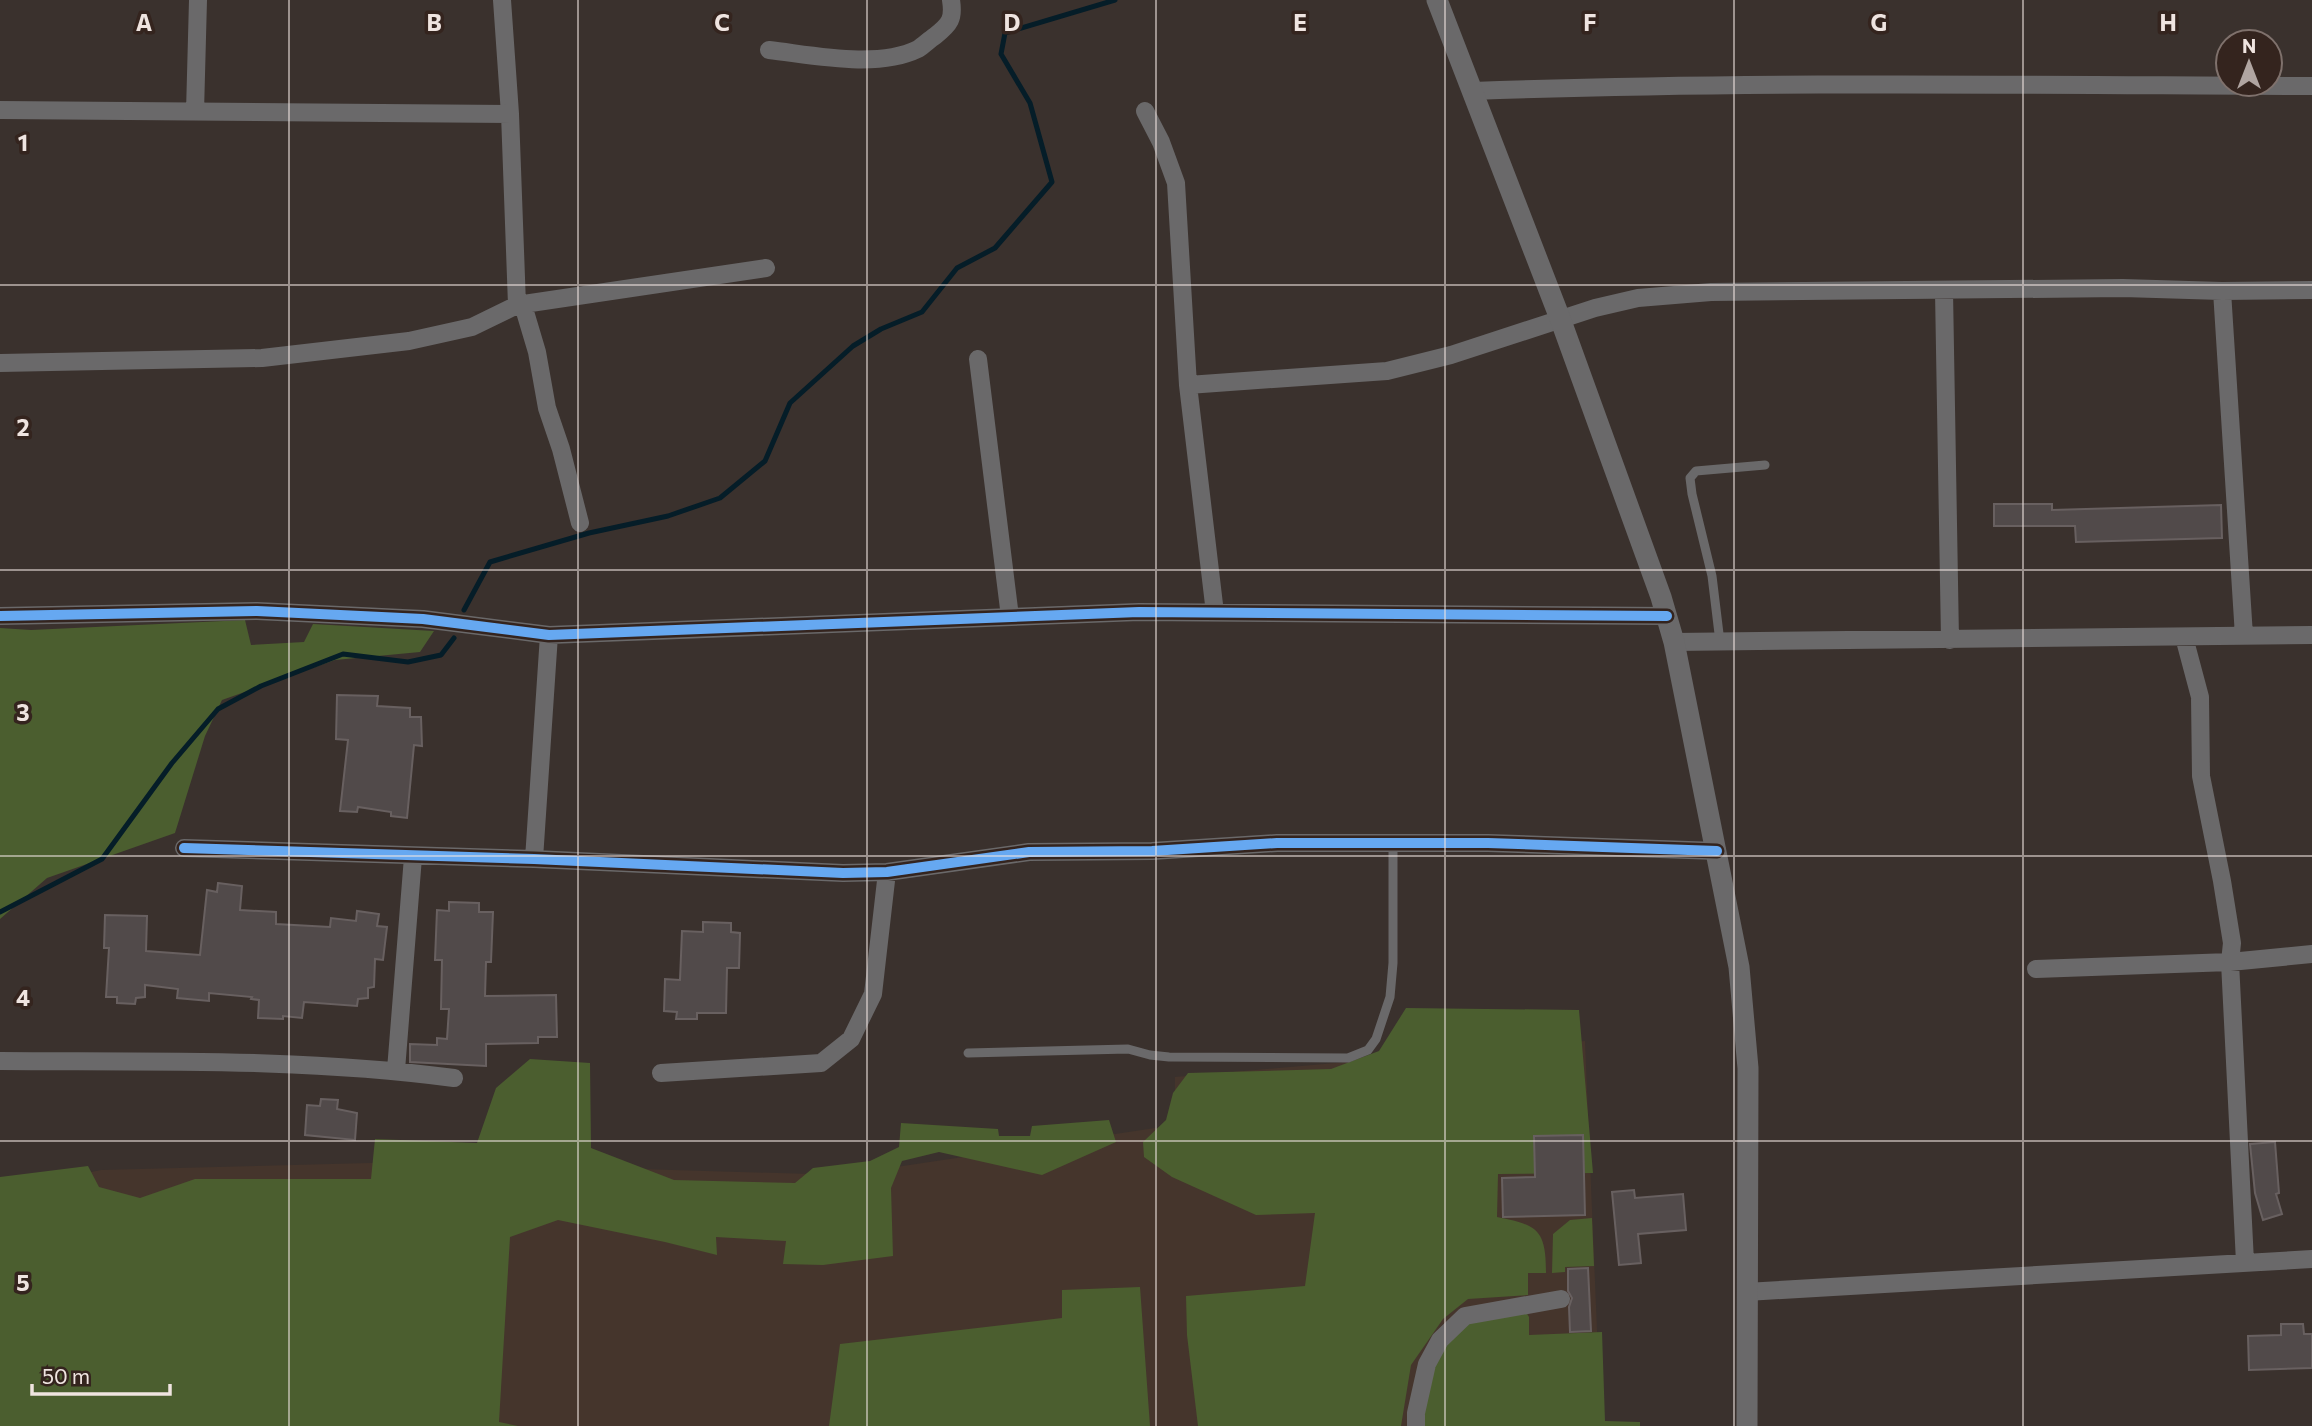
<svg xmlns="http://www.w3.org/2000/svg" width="2312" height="1426" font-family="Commissioner,sans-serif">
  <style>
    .education { fill: #45352c }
    .green { fill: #4b5e2f }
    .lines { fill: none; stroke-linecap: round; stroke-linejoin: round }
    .stream { stroke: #051d28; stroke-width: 5 }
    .building { fill: #514a4a; stroke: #686060; stroke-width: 2 }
    .service { stroke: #6a696a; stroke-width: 9 }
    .minor { stroke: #6a696a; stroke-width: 18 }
    .tertiary { stroke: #6a696a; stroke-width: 21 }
    .cycleway-casing { stroke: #34241e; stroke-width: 15 }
    .cycleway { stroke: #66a8f1; stroke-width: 10 }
    .grid { fill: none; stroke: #efe4e0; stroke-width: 2; stroke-opacity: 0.55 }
    .grid-label { font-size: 23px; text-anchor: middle; font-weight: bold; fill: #efe4e0; stroke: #34241e; stroke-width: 7; stroke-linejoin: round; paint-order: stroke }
  </style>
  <rect width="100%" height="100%" fill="#3a312d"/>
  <path class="education" d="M1585 1041 1601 1426H0V1191L101 1170 409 1162 843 1175 1175 1125V1077Z"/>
  <path class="green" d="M245 620 251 645 304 642 313 624 434 631 420 652 335 660 222 700 205 736 175 833 47 878 0 919V628L31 630Z
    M1406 1008 1579 1010 1593 1173 1498 1174 1497 1217C1538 1225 1546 1230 1546 1273H1528V1295L1468 1299 1443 1319 1411 1365 1401 1426H1198L1187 1335 1186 1296 1305 1286 1315 1213 1256 1215 1172 1177 1144 1157 1143 1142 1166 1120 1173 1093 1188 1073 1331 1069 1379 1051Z
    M530 1059 590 1063 591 1148 674 1180 795 1183 813 1168 870 1161 899 1147 901 1123 998 1129 999 1136H1030L1032 1126 1109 1120 1116 1142 1042 1175 939 1152 902 1161 891 1188 893 1256 823 1265 783 1264 786 1241 716 1237 717 1255 665 1242 558 1220 510 1237 499 1422 518 1426H0V1177L88 1166 99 1187 140 1198 195 1179H371L375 1139 477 1143 496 1088Z
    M1592 1218 1594 1266 1565 1267V1272L1552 1273 1553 1234 1570 1220Z
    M1140 1287 1150 1426H829L840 1344 1062 1318V1290Z
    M1526 1312 1529 1317V1335L1602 1332 1605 1421 1640 1422V1426H1421L1428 1374 1444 1344 1472 1321Z"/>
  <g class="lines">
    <path class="stream" d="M464 610 490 562 589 533 668 516 720 498 765 461 790 403 853 346 881 329 922 312 957 268 995 248 1052 182 1030 103 1001 54 1005 33 1115 0
      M0 912 102 859 172 763 218 709 261 686 343 654 408 662 441 655 454 638"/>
  </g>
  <path class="building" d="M1994 504H2052V510L2221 505 2222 538 2076 542 2075 526H1994Z
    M337 695 378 696 377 706 410 708V717H421L422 746 414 745 407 818 391 816V812L358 807 357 812 340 811 348 740 336 739Z
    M218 883 242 886 240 910 276 912V924L330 927 331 918 356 921 357 911 379 914 377 926 387 927 383 960 375 959 374 987 368 988V998L358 999 357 1006 304 1002 302 1018 283 1016V1019L258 1018 259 1000 251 999 252 997 209 993V1001L177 998 178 989 145 985V997L136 998 135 1004 117 1003V997H106L109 948H104L105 915 147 916 146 951 200 955 207 890 217 892Z
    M449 902 479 903V912H493L491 962H486L485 996 556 995 557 1037H538V1043L486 1044V1066L410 1062V1044L437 1045V1038L447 1039 449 1009H441L442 960H435L437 910 449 911Z
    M703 922 731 923V932L740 933 739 968H727L726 1013H697V1019H676L677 1012 664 1011 665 979 680 980 682 931 703 932Z
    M321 1099 338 1100 337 1109 357 1113 355 1140 305 1135 307 1105 320 1106Z
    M1583 1135 1585 1215 1503 1217 1502 1178 1535 1177 1534 1136Z
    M2275 1142 2279 1193 2276 1194 2282 1214 2263 1220 2255 1193 2250 1144Z
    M1634 1190 1635 1198 1683 1194 1686 1230 1638 1234 1641 1263 1619 1265 1612 1192Z
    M1588 1268 1591 1331 1570 1332 1569 1307 1572 1298 1568 1291V1269Z
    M2281 1324H2303L2304 1334H2312V1368L2249 1370 2248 1336 2281 1335Z"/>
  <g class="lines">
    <path class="service" d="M1720 642 1712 576 1692 494 1690 478 1696 471 1765 465
      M968 1053 1128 1049 1150 1055 1169 1057 1348 1058 1368 1050 1376 1039 1390 997 1393 963V843"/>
    <path class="minor" d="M502 0 510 114 517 305
      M769 50C813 55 877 69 918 49 924 45 929 40 935 36 950 24 954 19 951 0
      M1473 91C1753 81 2032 85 2312 86
      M0 110 510 114
      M1145 111 1161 142 1176 183 1188 385 1215 613
      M195 112 198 0
      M1944 291 1950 640
      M2222 291 2244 636
      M523 305 537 352 547 408 561 449 580 523
      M978 359 1010 617
      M0 363 262 358 409 341 472 327 517 305 766 268
      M1188 385 1387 371 1451 355 1595 308 1638 298 1711 292 2123 288 2222 291 2312 290
      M0 616 257 611 423 619 549 635 1139 612 1667 616
      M2184 637 2200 697 2201 776 2222 881 2232 943 2230 962 2245 1262
      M1674 642 2312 635
      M184 848 534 859 843 873 887 872 1029 852 1152 851 1277 843H1488L1717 851
      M534 859 549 635
      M2036 969 2230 962 2312 954
      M0 1061C151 1062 304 1058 454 1078
      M396 1070 413 857
      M661 1073 821 1063 851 1039 873 994 887 872
      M1746 1292 2312 1259
      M1416 1426V1413L1427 1364 1440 1340 1465 1316 1561 1299"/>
    <path class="tertiary" d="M1437 0 1561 321 1661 597 1674 642 1739 967 1748 1068 1747 1426"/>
    <defs>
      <path id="cycleway" d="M0 616 257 611 423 619 549 635 1139 612 1667 616
        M184 848 534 859 843 873 887 872 1029 852 1152 851 1277 843H1488L1717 851"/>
    </defs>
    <use href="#cycleway" class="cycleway-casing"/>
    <use href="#cycleway" class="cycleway"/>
  </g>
  <path class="grid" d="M289 0V1426M578 0V1426M867 0V1426M1156 0V1426M1445 0V1426M1734 0V1426M2023 0V1426M0 285H2312M0 570H2312M0 856H2312M0 1141H2312"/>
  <g class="grid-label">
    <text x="144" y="31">A</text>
    <text x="434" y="31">B</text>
    <text x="722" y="31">C</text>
    <text x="1012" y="31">D</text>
    <text x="1300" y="31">E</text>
    <text x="1590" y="31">F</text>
    <text x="1879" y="31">G</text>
    <text x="2168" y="31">H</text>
    <text x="23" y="151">1</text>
    <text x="23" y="436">2</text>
    <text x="23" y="721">3</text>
    <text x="23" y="1006">4</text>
    <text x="23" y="1291">5</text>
  </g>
  <g transform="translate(2249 63)"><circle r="33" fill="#34241e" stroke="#7f716c" stroke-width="2"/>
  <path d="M0-5L12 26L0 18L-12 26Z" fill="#b0a5a1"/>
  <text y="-10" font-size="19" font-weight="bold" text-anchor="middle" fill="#efe4e0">N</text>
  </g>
  <path d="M32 1384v10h138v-10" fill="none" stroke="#efe4e0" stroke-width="3.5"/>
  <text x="42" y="1384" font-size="21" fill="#efe4e0" stroke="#34241e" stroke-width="5" paint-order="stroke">50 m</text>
</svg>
